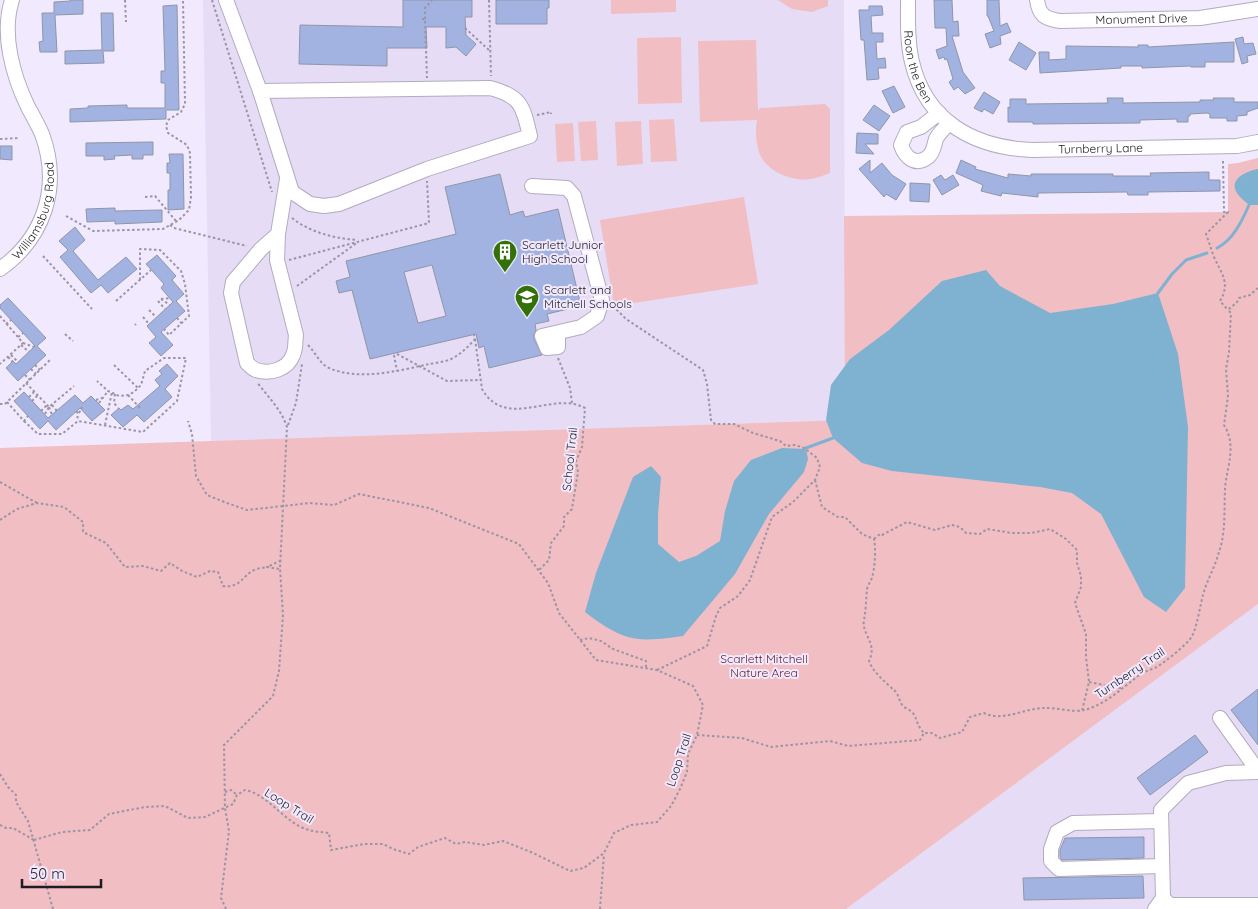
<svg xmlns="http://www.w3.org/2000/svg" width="1258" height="909" font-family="Quicksand,sans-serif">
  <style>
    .built { fill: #e6dcf6 }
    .green { fill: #f1bec4 }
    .water { fill: #7fb1d1 }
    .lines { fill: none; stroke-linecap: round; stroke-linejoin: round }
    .stream { stroke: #7fb1d1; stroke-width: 3 }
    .building { fill: #a2b2e1; stroke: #9096a8; fill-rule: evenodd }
    .minor-casing { stroke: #b3abbe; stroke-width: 16 }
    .path { stroke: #9a94a3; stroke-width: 2; stroke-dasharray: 2.5 2.5; stroke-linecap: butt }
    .minor { stroke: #fff; stroke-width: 14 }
    .labels { text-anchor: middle; stroke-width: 4; stroke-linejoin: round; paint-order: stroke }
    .street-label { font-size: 12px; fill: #1e1b22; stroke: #f1e9fd }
    .poi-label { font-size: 12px; fill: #1e1b22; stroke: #f1e9fd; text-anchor: start }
    .park-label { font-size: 12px; fill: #5f1a2a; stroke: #f1e9fd }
  </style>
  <rect width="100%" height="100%" fill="#f1e9fd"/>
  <path class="built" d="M203 0H844L845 420 211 441Z
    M1258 604V909H846L1251 609Z"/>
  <path class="green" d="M611 0H676V12L611 14Z
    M778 0H828V6L812 12 792 9Z
    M681 37 682 103 638 104 637 38Z
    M756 40 758 111 760 108 825 104 830 109V173C824 175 817 178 811 179 792 182 765 171 759 152 756 143 755 129 757 120L700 122 698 41Z
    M674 119 677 161 651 162 649 120Z
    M596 121 598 160 581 161 578 122Z
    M641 121 643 164 617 166 615 122Z
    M573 123 575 161 557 162 555 124Z
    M1258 158V604L846 909H0V448L845 420 844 216 1228 212V164L1238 163Z
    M744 197 758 284 614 306 600 220Z"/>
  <path class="water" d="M1258 169V205H1249C1246 202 1240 198 1237 193 1228 179 1247 171 1258 169Z
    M986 270 1000 286 1050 313 1113 304 1158 293 1178 354 1188 427 1185 588 1166 612 1144 597 1101 514 1072 493 1040 487 892 471 862 463 833 438 826 420 831 385 850 359 889 330 942 281Z
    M782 448 806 449 808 459 804 472 769 514 735 574 683 636C668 638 644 642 628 637 612 632 598 622 585 612L596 573 633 477 651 466 661 477 658 515V544L679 562 696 556 720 541 725 511 734 481 751 460Z"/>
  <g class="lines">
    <path class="stream" d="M1217 248C1233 240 1242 221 1249 205
      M1158 293 1172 274 1186 260 1207 253
      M806 448 833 438"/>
  </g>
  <path class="building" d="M70 0H83V14L55 15 57 52H40L39 42 43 41 42 13H54V2L70 1Z
    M403 0H472V17H465L466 35 476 44 466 56 456 47 446 48V27H426L427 48H387V66L299 64 300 25 403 27Z
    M496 0H549V8H547V24H496Z
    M934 0H952L953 22 958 21 959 36H952L963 72 975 88 965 94 958 87 954 90 949 82 953 79 947 59 945 60 944 57 939 59 936 50 947 46 946 28H935Z
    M987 0H999L1000 26 1007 23 1011 32 1000 36 1001 44 990 48 985 34 994 31 988 16H987Z
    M177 5 179 110H166V119L70 122V109L88 108V106L127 105V108H165V83H161V71H165L163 6Z
    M869 6H882L883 15 871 16 872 33H883V42H876L877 59 885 58 886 68H878L879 79 867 80 864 40H861L859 10H869Z
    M101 13H113L114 51H103L104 63 65 64V51L102 50Z
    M1243 37 1244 44 1253 43 1256 54 1247 56 1248 62 1242 64 1235 39Z
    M1019 42 1036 53 1026 70 1009 60Z
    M1234 42V62H1205V67H1191L1190 66 1142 68V66H1121V68L1040 73 1039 52H1049V60L1066 59V46L1138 47V45H1148V47Z
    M894 86 905 107 893 113 882 91Z
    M984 92 1000 102 993 114 984 109 982 112 974 108Z
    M1107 98H1123V103L1200 102V100H1214L1213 98H1234V102H1258V108L1247 112V115L1237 116V121H1227V118H1210V114L1207 113 1190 114V116H1188V122H1177V119L1140 120V123L1033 124V122H1008V107L1010 108V99H1026V104L1108 103Z
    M874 105 890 116 879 131 863 120Z
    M857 133 878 134V144H865L874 154 856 153Z
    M153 142V155H143V159H132V155L114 156 115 159 104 160V156H86V143Z
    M0 146H12V160L0 159Z
    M169 154H183L184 209 168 210V190H170V173H167V163H170Z
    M870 160V173L882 163 892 175 906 184 896 200 886 194 884 197 859 169Z
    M961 160 976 167 975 169 1008 178V174L1031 176V174H1113V176H1151L1150 173 1209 172V180H1220V191L1148 192V195H1128L1127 192 1038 193V197L1002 193 1001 196 981 191 983 185 956 173Z
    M500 174 510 215 523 211 525 217 558 209 581 306 547 314 549 321 535 324 536 330 534 334V339L542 355 489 368 484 346 479 348 476 334 370 359 352 290 339 293 336 281 350 277 346 261 456 234 445 187ZM432 265 446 316 418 323 404 272Z
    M941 175 945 180 953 175 959 185 942 195 933 180Z
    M910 183 930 184 929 202 910 201Z
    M115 208V211L162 210V222L115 224V221L87 222 86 209Z
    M75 227 85 240 73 251 98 280 126 257 137 269 108 293 101 285 91 293 60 257 68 250 59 241Z
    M157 255 176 276 172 280 184 294 176 301 185 311 161 332 173 345 161 356 149 343 156 337 147 326 173 302 161 288 164 284 146 264Z
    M8 298 46 338 37 346 46 355 18 381 6 368 13 361 16 364 35 346 0 308V305Z
    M167 364 178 376 165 389 172 397 144 422 137 415 123 427 111 415 119 408 121 410 128 405 133 409 160 386 155 380 162 374 159 371Z
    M24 392 48 418 75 395 83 403 91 396 105 410 92 421 80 408 56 430 48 421 40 429 14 401Z
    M1258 689V745L1231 710Z
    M1195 735 1208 752 1150 795 1137 778Z
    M1144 837V858L1062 860 1060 857V850L1065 838Z
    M1143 876 1144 898 1024 900 1023 878Z"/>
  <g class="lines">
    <defs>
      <g id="minor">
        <path d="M226 0 260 91"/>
        <path id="s1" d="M908 0C908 20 907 42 912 62 926 122 975 148 1033 150L1237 146 1258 142"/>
        <path id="s2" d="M1037 0C1039 15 1045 19 1060 21L1200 18 1258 9"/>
        <path d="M490 88C522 96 523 107 530 136L427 169 339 204 324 206 310 204 292 192 260 91Z"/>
        <path d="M939 113 921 127 907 132 901 145C905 157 915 167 928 157 934 152 934 145 936 139 939 133 945 128 949 123"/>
        <path d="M532 186 567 188 574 196 602 300 597 316 581 327 542 336 547 348 558 347V333"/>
        <path d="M278 234 261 249 233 282 231 293 247 363C249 365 253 369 256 370 270 375 288 369 293 355 296 349 295 342 296 335L277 260 278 234 287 179"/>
        <path id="s3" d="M0 269C45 237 61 186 42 134 38 125 33 116 28 107 13 76 1 34 12 0"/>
        <path d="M1220 718 1258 771"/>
        <path d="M1161 821 1073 823 1057 832 1051 849V861L1059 869 1162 866"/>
        <path d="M1163 898 1170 905H1258"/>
        <path d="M1155 909 1163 898 1161 810 1188 783 1226 773 1258 772"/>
      </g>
    </defs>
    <use href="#minor" class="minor-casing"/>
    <path class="path" d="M125 0 126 22
      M212 0 272 192
      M489 0 491 76
      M422 19H425L427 78
      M425 19V8L432 0
      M465 28 490 51
      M537 115 551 112V114
      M0 139 20 138
      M1223 161 1224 212H1228L1206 234C1209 242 1211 249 1214 257 1221 273 1231 283 1220 301L1228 310
      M145 197 155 196 176 221
      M66 216 93 231 163 229 179 220 189 210 191 197 190 153 187 145 168 133 166 126 168 120 181 112 185 104 183 0
      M292 218C311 233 334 238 357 240
      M170 225 174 228 247 246
      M43 256 92 309
      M289 260 429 223 427 181
      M140 280V249L160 250 181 271 185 284 189 316 169 335 164 329
      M297 286 358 242
      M161 299 170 305
      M161 299 170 298
      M116 301 151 270
      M158 301 165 309
      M613 306 626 319 703 370 707 384 711 420 715 424H734L753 433 780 441 786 446 795 445 804 448 817 458 820 467 815 480 793 502 772 517 750 580 738 596 720 608 716 616 707 646 657 670
      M149 310 156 317
      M0 316 23 343 0 364
      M143 317 149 324
      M177 318 181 323
      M6 324 11 320
      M135 325 136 324
      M65 334 73 341
      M18 337 23 333
      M475 339 482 389C506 431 553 390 585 408L582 447 576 461 578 472 572 509 564 517V526L551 543 549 560 539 570
      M23 343 34 347
      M21 345 29 352
      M308 345C316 353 319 363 329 368 359 381 398 371 429 364 436 363 444 362 451 359 461 354 468 347 475 339L474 335
      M397 354 447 381 480 380
      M11 355 18 362
      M394 355 397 371
      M8 357 13 362
      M558 358 570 388 572 403
      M35 365 40 370
      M114 365 138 388
      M31 369 36 374
      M25 375 30 380
      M26 383 49 407 74 386
      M115 394 114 403 118 408
      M128 395 140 408
      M29 397 34 392
      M96 400 102 398
      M32 401 38 395
      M7 402 24 421 28 416
      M99 403 108 391
      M0 404H5L51 359
      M52 405 57 411
      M49 407 52 415
      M41 411 47 405
      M77 411 78 421
      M79 413 82 407
      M45 414 49 407
      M24 421 38 434H62L78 421 143 432 177 401 186 358H164L145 371 141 385 134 392 128 395 119 396 115 394 108 391 97 381
      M105 425 112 392
      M288 425 296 403 302 364
      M815 480 822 507 838 517H845L862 534 874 539C876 550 875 567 872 578 870 582 868 585 867 589 866 599 866 610 864 620 861 634 878 643 869 661 872 671 886 683 894 690 899 694 899 702 903 706 906 709 911 710 913 713 918 721 916 724 924 733
      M0 482 37 503
      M0 520 17 509 37 503 64 507 83 522V532L106 543 125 567 143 566 161 571 170 563 182 571 197 577 210 571 218 572 223 586C241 588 242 576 254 570 258 568 263 568 267 567
      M874 539 880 534 882 535 907 522 935 530 952 525 960 527 966 533 980 534 987 529 1012 533H1031L1050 529 1066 539 1077 550V563L1081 576V587L1075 603 1086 634V657L1089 682 1082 711
      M279 569 267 567 280 561
      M580 640 589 638 601 641 613 649 646 661V667
      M1089 682C1101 684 1112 688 1123 688
      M697 735 742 738 771 747 830 741 848 746 920 740 924 733H932L940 738 962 732 970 717 984 713C1002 722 1023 709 1043 708 1055 707 1074 713 1084 710 1105 705 1121 689 1138 676 1144 672 1149 670 1155 668 1164 663 1188 644 1192 636 1197 627 1200 606 1203 595 1207 580 1215 567 1219 552 1226 532 1224 509 1225 488 1227 466 1237 446 1224 425L1228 396 1226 369 1229 352 1231 313 1228 310 1237 302 1239 298 1250 295 1258 288
      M0 774 8 787 16 795V802L28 821 53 909
      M225 792 231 790 237 795
      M0 825 6 828H13L34 840
      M34 840 62 832 90 830 109 814 145 807 165 806 188 818 205 817 233 804 237 795 245 790C270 795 285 824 309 830 315 832 322 832 329 833L331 850 364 844H383L393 849 409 854 418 847 445 838 456 844 465 842 484 845 503 841 531 852 570 871 584 868 604 853 614 833 631 825 657 822 671 806 680 789 687 772 688 754 697 735 703 705 693 686 657 670 596 660 559 613 548 583 519 544 429 508 359 494 334 505 310 503 247 510 227 503 207 495 196 476 192 434 188 421
      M226 909 221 898 229 831 225 808 224 745 273 696 279 671 283 615 280 568 287 427C281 409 268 397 257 382
      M600 909 604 854"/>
    <use href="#minor" class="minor"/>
  </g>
  <defs>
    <symbol id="building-pin" viewBox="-11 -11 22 30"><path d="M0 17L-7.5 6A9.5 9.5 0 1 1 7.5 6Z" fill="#317108" stroke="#f1e9fd"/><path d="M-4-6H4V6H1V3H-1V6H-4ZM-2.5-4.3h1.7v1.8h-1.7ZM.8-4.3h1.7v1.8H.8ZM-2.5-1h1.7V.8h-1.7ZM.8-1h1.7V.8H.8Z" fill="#fff"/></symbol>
    <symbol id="school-pin" viewBox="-11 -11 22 30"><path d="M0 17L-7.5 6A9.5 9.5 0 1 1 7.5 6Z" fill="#317108" stroke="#f1e9fd"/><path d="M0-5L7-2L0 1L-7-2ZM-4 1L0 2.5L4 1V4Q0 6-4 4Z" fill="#fff"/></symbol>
  </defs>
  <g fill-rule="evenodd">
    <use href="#building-pin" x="491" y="238" width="28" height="38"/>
    <use href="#school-pin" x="513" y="283" width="28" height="38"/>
  </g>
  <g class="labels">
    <g class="street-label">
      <text dy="4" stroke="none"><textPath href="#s2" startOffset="116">Monument Drive</textPath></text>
      <text dy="4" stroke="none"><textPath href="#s1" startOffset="68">Roon the Ben</textPath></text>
      <text dy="4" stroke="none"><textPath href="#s1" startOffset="292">Turnberry Lane</textPath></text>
      <text dy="4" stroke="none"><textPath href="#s3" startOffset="71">Williamsburg Road</textPath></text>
      <text transform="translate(570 459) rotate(-84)" y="4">School Trail</text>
      <text transform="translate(1130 673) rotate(-34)" y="4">Turnberry Trail</text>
      <text transform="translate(679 760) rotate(-72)" y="4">Loop Trail</text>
      <text transform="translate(289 806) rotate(32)" y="4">Loop Trail</text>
    </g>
    <g class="poi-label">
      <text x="522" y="249">Scarlett Junior<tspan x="522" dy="14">High School</tspan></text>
      <text x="544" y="294">Scarlett and<tspan x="544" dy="14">Mitchell Schools</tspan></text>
    </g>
    <g class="park-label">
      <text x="764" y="663">Scarlett Mitchell<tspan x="764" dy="14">Nature Area</tspan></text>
    </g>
  </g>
  <path d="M22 879v8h79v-8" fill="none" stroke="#1e1b22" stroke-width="2.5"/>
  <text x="30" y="879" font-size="15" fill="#1e1b22" stroke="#f1e9fd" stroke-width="4" paint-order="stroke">50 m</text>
</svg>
